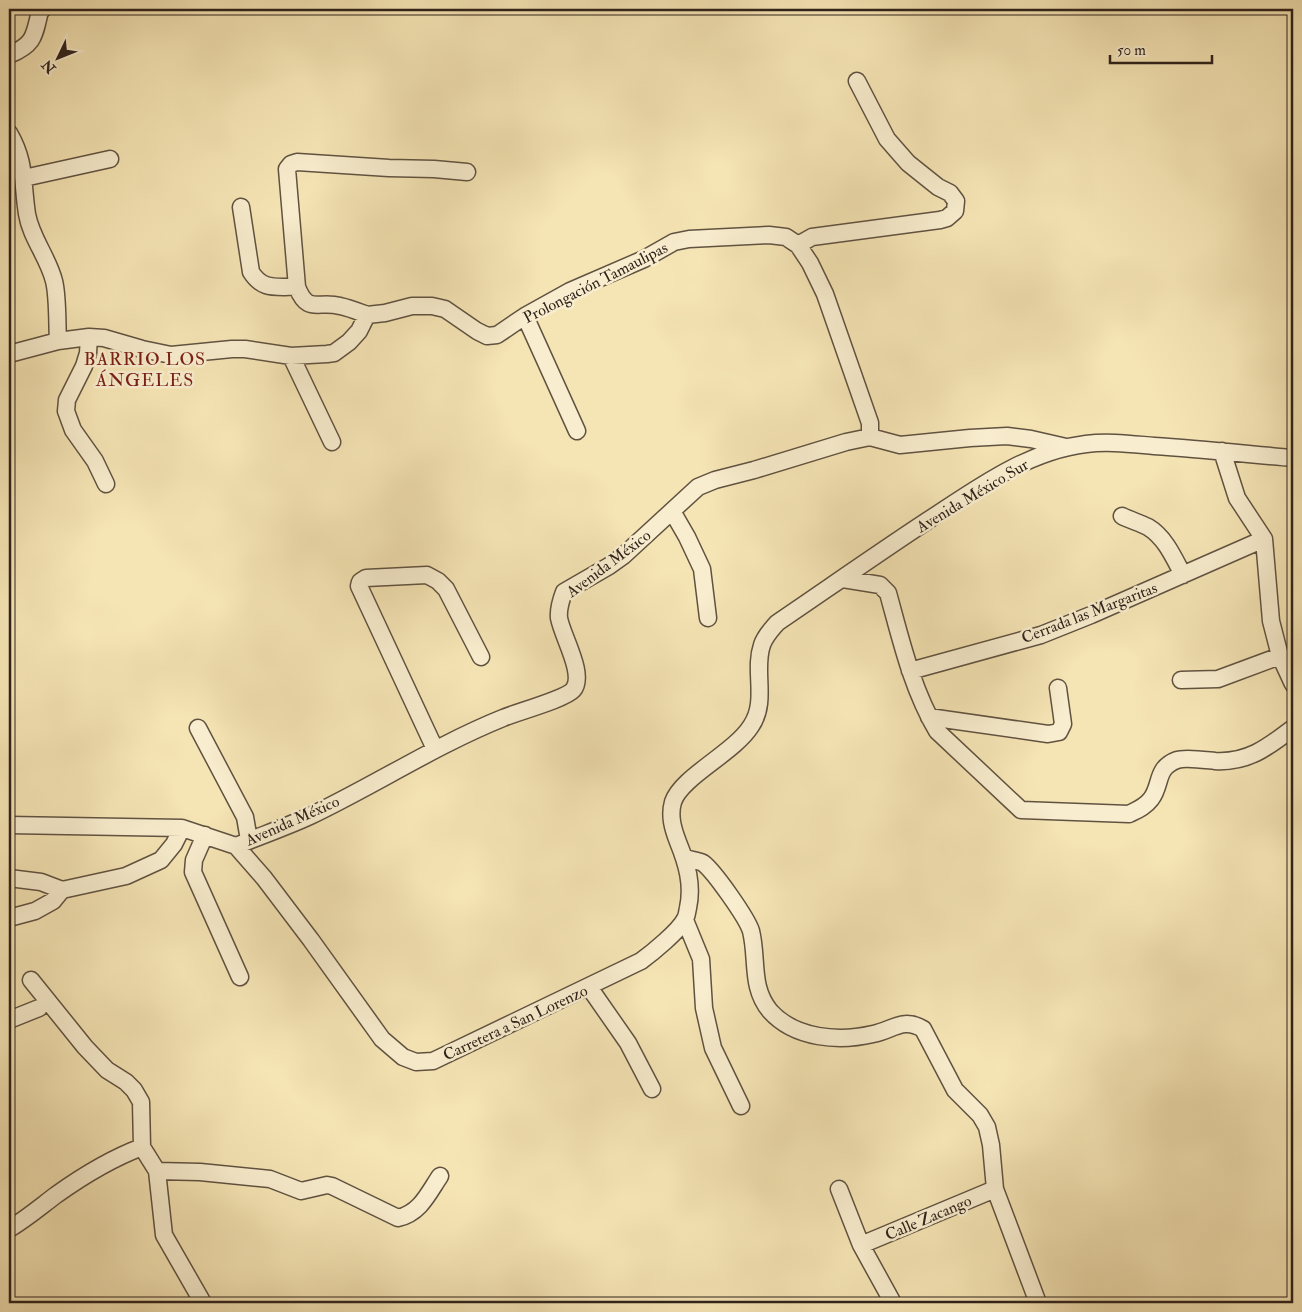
<svg xmlns="http://www.w3.org/2000/svg" width="1302" height="1312" font-family="'IM FELL Double Pica',serif">
  <style>
    .lines { fill: none; stroke-linecap: round; stroke-linejoin: round }
    .minor-casing { stroke: #605241; stroke-width: 19 }
    .minor { stroke: #f8edce; stroke-width: 16 }
    .labels { text-anchor: middle; stroke-width: 5; stroke-linejoin: round; paint-order: stroke }
    .street-label { font-size: 16px; fill: #2f221b; stroke: #f8edce }
    .neighbourhood-label { font-size: 18px; letter-spacing: 1px; fill: #7a1f14; stroke: #f8edce }
  </style>
  <rect width="100%" height="100%" fill="#f5e4b4"/>
  <filter id="stains"><feTurbulence type="fractalNoise" baseFrequency=".004" numOctaves="4"/><feColorMatrix values="0 0 0 0 .2 0 0 0 0 .09 0 0 0 0 .02 0 0 0 .5 -.17"/></filter>
  <radialGradient id="worn" r=".72"><stop offset=".6" stop-color="#630" stop-opacity="0"/><stop offset="1" stop-color="#630" stop-opacity=".3"/></radialGradient>
  <g class="lines">
    <defs>
      <path id="minor" d="M9 55C35 44 34 36 40 11L43 9
        M9 133C26 162 22 182 27 214 31 238 48 257 54 281 58 296 57 325 58 341
        M24 178 110 159
        M241 207 251 272C263 291 276 286 297 287
        M798 245 812 237 940 220 947 218 955 211 956 201 950 193 938 187 908 163 887 139 857 81
        M367 315C359 312 350 308 340 306 318 300 308 315 297 287L287 169 291 164 297 162 389 168 434 169 467 172
        M525 316 577 431
        M89 337 88 353 84 366 67 400 66 411 73 430 95 461 106 484
        M9 354 58 341 89 337 104 338 142 349 171 355 232 349H245L291 356 327 354 334 353 349 342 359 331 367 315 385 313 412 306H432L445 309 477 331 487 336 497 335 525 316 570 291 644 259 674 242 689 239 769 235 786 237 798 245 810 263 825 294 870 423V437
        M291 356 332 442
        M1222 451 1237 498 1264 539 1271 621 1280 656 1293 684
        M672 511 687 537 702 569 708 618
        M1122 516C1130 520 1140 523 1148 527 1165 537 1174 558 1183 575
        M843 579 880 585 888 593C901 640 912 689 937 731L1021 810 1129 814C1137 810 1145 807 1151 799 1162 785 1155 768 1177 760 1185 757 1205 760 1215 761 1248 763 1268 747 1293 728
        M910 671 1041 635 1091 615 1264 539
        M1181 680 1218 679 1280 656
        M929 717 1048 734 1059 732 1063 724 1058 688
        M198 728 245 817 249 840
        M435 749 359 586 360 582 366 578 427 575 438 581 446 589 481 657
        M9 825 182 828 236 846 264 878 311 940 382 1039 403 1057 416 1062 433 1061 641 961C652 953 679 931 685 919 687 916 687 912 688 908 693 885 687 864 678 842 673 829 669 816 673 802 681 777 734 753 751 726 768 701 753 671 762 645 765 636 771 630 777 623 827 589 877 554 927 521 976 489 1027 451 1086 444 1108 441 1131 444 1154 446 1200 449 1247 454 1293 458
        M205 835 194 860 193 872 240 977
        M236 846C260 836 286 827 310 816 375 785 436 745 503 718 517 712 565 699 573 690 586 675 562 636 559 618 558 609 561 600 564 592L609 566 623 556 698 487 715 480 754 470 846 442 870 437 900 445 970 438 1007 436 1031 439 1066 447
        M685 858C690 860 698 860 703 863 714 871 747 918 751 931 758 959 750 987 770 1011 795 1039 839 1042 873 1034 893 1030 903 1017 923 1029L955 1090 980 1115 987 1127 991 1145 995 1189 1038 1303
        M9 878 41 882 62 890
        M9 918 35 911 53 901 62 890 126 876 161 860 174 844 182 828
        M685 920 701 959 704 1008 713 1048 741 1106
        M31 980 85 1047 107 1070 126 1082 134 1090 141 1102 142 1147 157 1171 164 1235 203 1303
        M589 987 628 1043 652 1089
        M9 1020 39 1008
        M157 1171 200 1172 270 1179 301 1191 327 1185 332 1186 398 1218C420 1213 428 1194 440 1176
        M839 1189 861 1245 893 1303
        M9 1229C26 1219 40 1207 56 1195 84 1175 110 1159 142 1147
        M861 1245 995 1189"/>
    </defs>
    <use href="#minor" class="minor-casing"/>
    <use href="#minor" class="minor"/>
  </g>
  <g class="labels">
    <g class="street-label">
      <text transform="translate(595 282) rotate(-27)" y="6">Prolongación Tamaulipas</text>
      <text transform="translate(972 495) rotate(-31)" y="6">Avenida México Sur</text>
      <text transform="translate(608 563) rotate(-37)" y="6">Avenida México</text>
      <text transform="translate(1089 612) rotate(-21)" y="6">Cerrada las Margaritas</text>
      <text transform="translate(292 820) rotate(-24)" y="6">Avenida México</text>
      <text transform="translate(515 1022) rotate(-25)" y="6">Carretera a San Lorenzo</text>
      <text transform="translate(928 1217) rotate(-23)" y="6">Calle Zacango</text>
    </g>
    <g class="neighbourhood-label">
      <text x="145" y="365">BARRIO LOS<tspan x="145" dy="21">ÁNGELES</tspan></text>
    </g>
  </g>
  <rect width="1302" height="1312" fill="none" stroke="#f5e4b4" stroke-width="30"/>
  <rect x="10" y="10" width="1282" height="1292" fill="none" stroke="#2f221b" stroke-width="2.5"/>
  <rect x="15" y="15" width="1272" height="1282" fill="none" stroke="#2f221b"/>
  <g transform="translate(58 58) rotate(227)" stroke="#f8edce" stroke-width="4" paint-order="stroke">
  <path d="M0-4L9 19L0 12L-9 19Z" fill="#2f221b"/>
  <text y="-8" font-size="14" font-weight="bold" text-anchor="middle" fill="#2f221b">N</text>
  </g>
  <path d="M1110 55v8h102v-8" fill="none" stroke="#2f221b" stroke-width="2.5"/>
  <text x="1117" y="55" font-size="15" fill="#2f221b" stroke="#f8edce" stroke-width="4" paint-order="stroke">50 m</text>
  <rect width="100%" height="100%" filter="url(#stains)"/>
  <rect width="100%" height="100%" fill="url(#worn)"/>
</svg>
